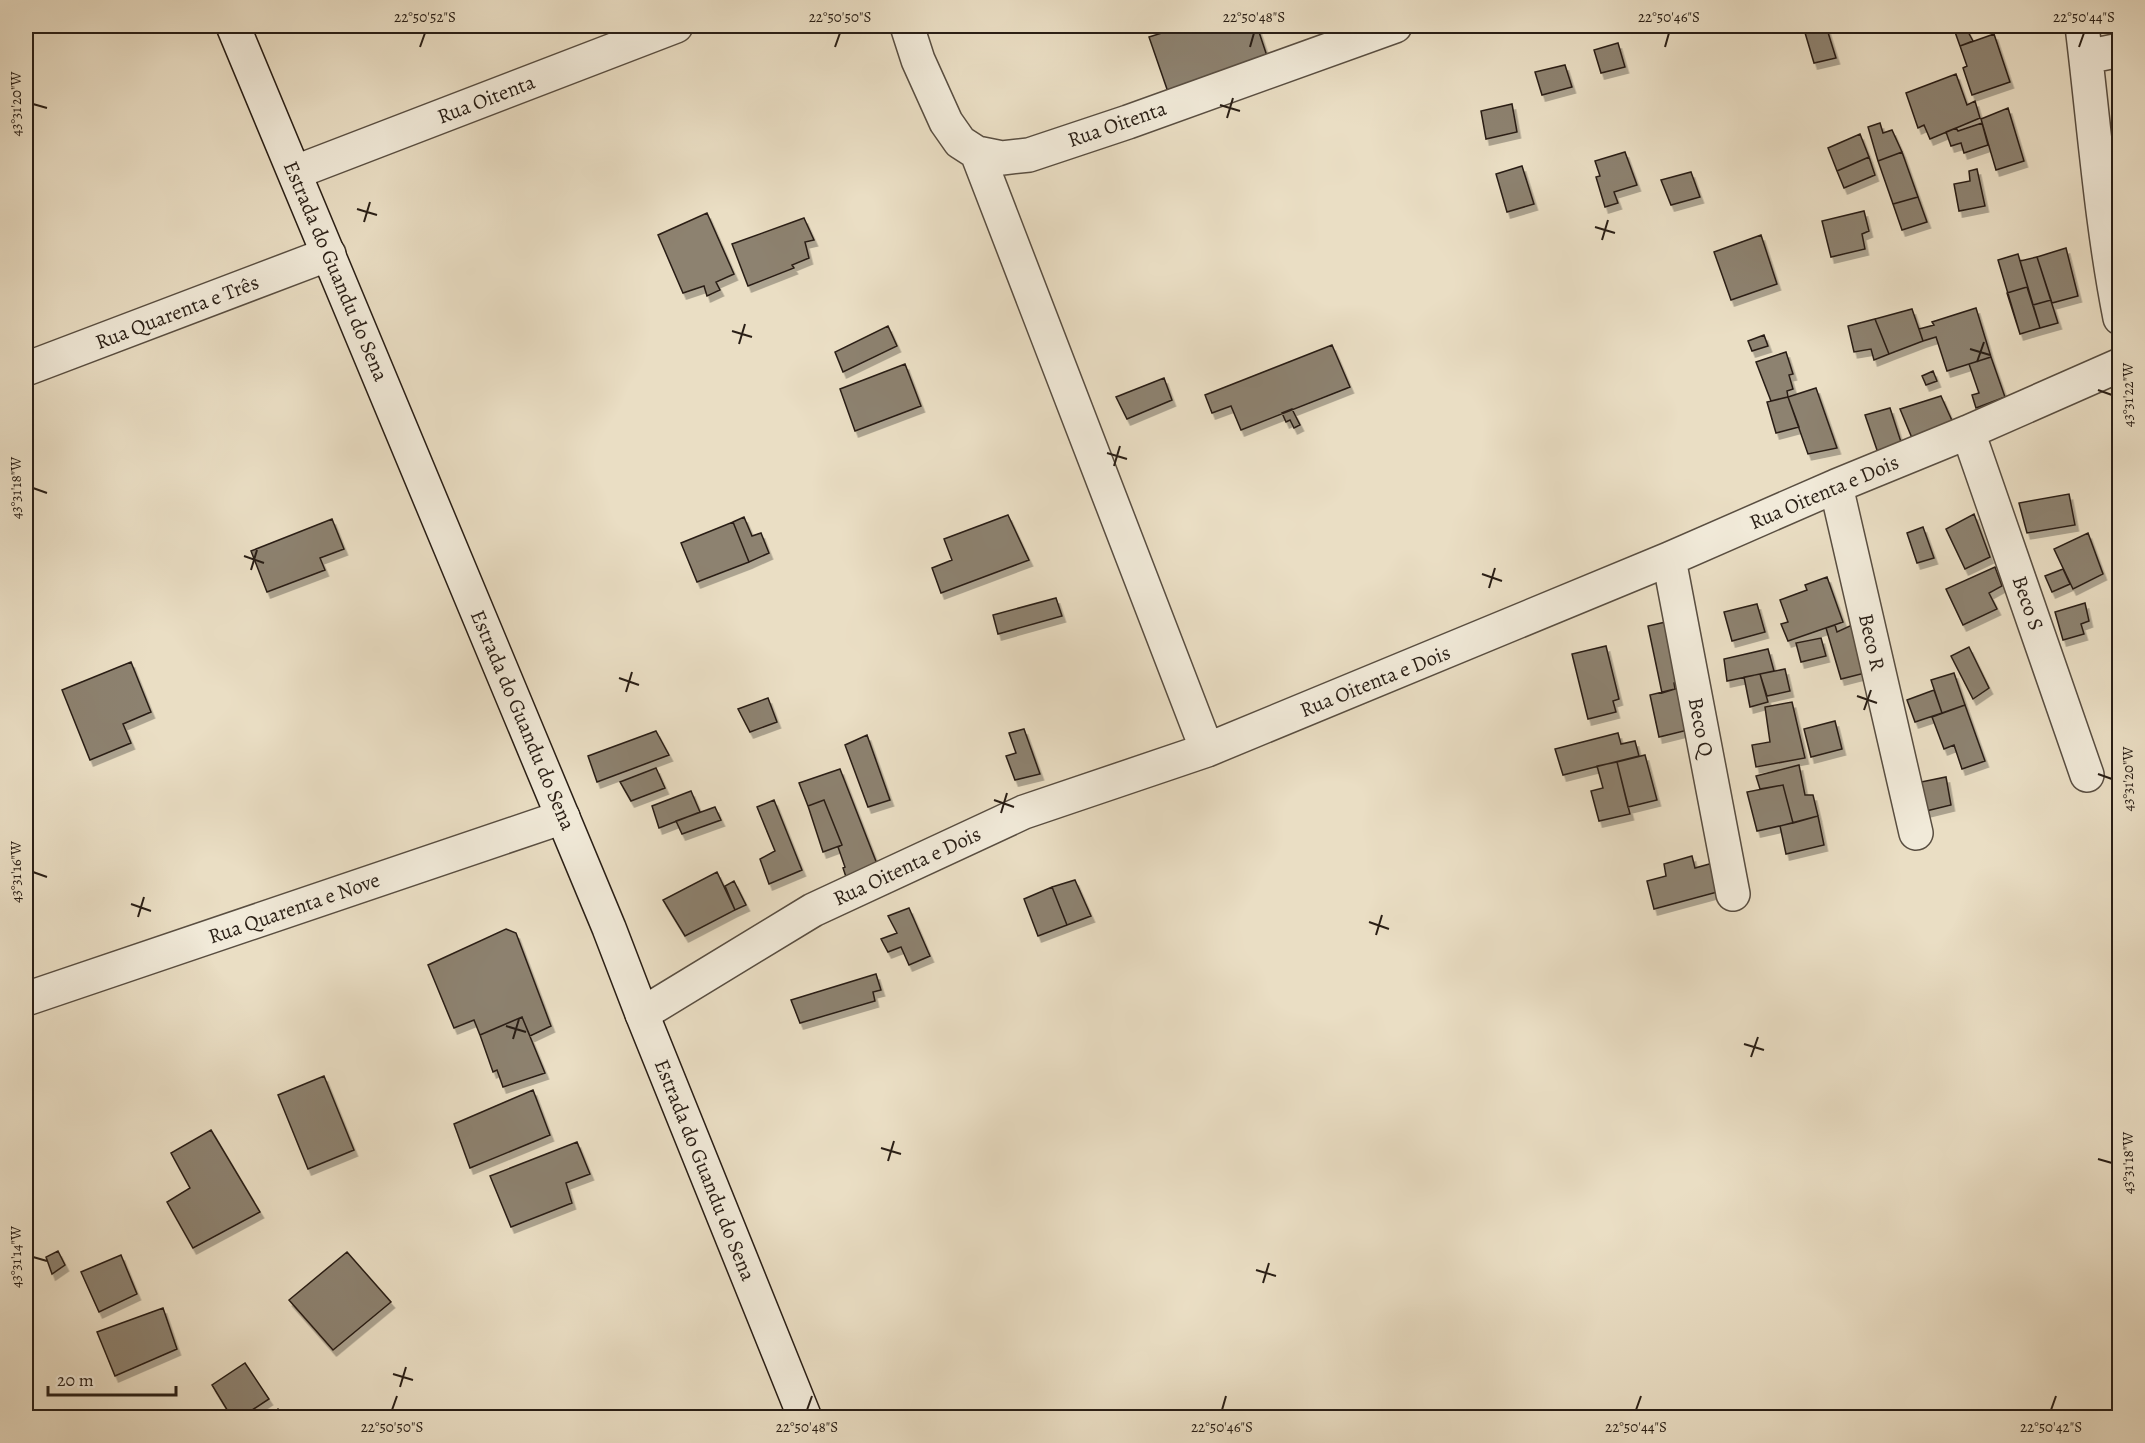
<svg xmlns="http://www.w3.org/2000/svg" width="2145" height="1443" font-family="Alegreya,serif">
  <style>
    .building { fill: #8d8270; stroke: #291e15; stroke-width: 1.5; filter: url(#shadow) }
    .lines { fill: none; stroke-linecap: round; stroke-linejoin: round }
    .minor-casing { stroke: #594e41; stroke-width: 36 }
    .secondary-casing { stroke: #291e15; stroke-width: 36 }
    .minor { stroke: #f1ead9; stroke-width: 33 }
    .secondary { stroke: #f1ead9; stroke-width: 33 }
    .ticks { fill: none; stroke: #291e15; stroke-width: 2 }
    .labels { text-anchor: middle; stroke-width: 6; stroke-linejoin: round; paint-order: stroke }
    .street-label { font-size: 21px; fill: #291e15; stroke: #f1ead9 }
    .neatline { fill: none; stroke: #291e15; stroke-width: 2 }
    .ticks-label { font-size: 15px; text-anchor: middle; fill: #291e15 }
  </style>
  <defs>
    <filter id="shadow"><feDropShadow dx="3.5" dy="6" stdDeviation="0" flood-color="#0004"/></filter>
  </defs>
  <rect width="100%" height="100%" fill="#eadec4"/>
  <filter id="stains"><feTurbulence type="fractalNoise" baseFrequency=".00333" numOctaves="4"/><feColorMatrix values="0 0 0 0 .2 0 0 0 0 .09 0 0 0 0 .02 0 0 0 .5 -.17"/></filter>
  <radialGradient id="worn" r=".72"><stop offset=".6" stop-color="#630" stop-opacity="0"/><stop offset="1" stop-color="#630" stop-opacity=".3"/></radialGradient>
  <path class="building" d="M1184 26H1257L1268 59 1168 92 1149 37Z
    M1803 26H1826L1836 58 1814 63Z
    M1966 28 1973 41 1960 46 1955 32Z
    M1994 34 2010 82 1972 95 1963 68 1967 66 1960 46Z
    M1618 43 1625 67 1601 73 1594 50Z
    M1565 65 1572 87 1542 95 1535 72Z
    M1956 74 1967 105 1975 101 1980 118 1930 139 1924 125 1918 128 1906 93Z
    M1512 104 1517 132 1486 139 1481 111Z
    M2008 108 2024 161 1996 170 1981 119Z
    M1880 123 1883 133 1892 130 1902 152 1878 161 1868 127Z
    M1982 123 1988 145 1964 153 1961 143 1951 146 1946 132 1956 128 1958 131Z
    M1860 134 1869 157 1837 171 1828 148Z
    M1625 152 1637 185 1614 192 1618 203 1605 207 1596 177 1600 176 1595 161Z
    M1902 152 1918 197 1893 204 1878 161Z
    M1869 157 1875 175 1844 188 1837 171Z
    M1522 166 1534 204 1507 212 1496 174Z
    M1977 169 1985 206 1959 211 1954 184 1970 181 1969 171Z
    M1691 172 1700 197 1671 205 1661 180Z
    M1918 197 1927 222 1902 230 1893 204Z
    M1864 211 1869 231 1862 234 1865 249 1831 257 1822 221Z
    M707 213 734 274 716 282 720 290 707 296 704 286 683 293 658 235Z
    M804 218 814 240 805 242 809 258 792 265 794 268 748 286 732 244Z
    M1761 235 1777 284 1731 300 1714 252Z
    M2066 248 2078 296 2052 303 2037 257Z
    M2018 254 2040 328 2020 334 1998 260Z
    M2037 257 2051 300 2033 305 2020 261Z
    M2037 257 2058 323 2040 328 2020 261Z
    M2027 287 2040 328 2020 334 2007 293Z
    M1976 308 1991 357 1947 371 1936 337 1923 341 1919 329 1934 325 1932 322Z
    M1912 309 1923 341 1889 354 1875 319Z
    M1875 319 1889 354 1874 360 1871 349 1854 352 1848 326Z
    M888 326 897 346 843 372 835 352Z
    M1764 335 1768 346 1752 351 1748 341Z
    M1332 345 1350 387 1241 430 1231 406 1212 413 1205 395Z
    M1786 352 1793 374 1789 375 1793 389 1787 391 1788 397 1771 401 1756 362Z
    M1991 357 2005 397 1976 408 1972 395 1979 393 1969 364Z
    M905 364 921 406 855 431 840 389Z
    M1933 371 1937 381 1926 385 1922 376Z
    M1164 378 1172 400 1127 419 1116 397Z
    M1816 388 1837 448 1808 454 1788 397Z
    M1941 396 1954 425 1912 438 1900 409Z
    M1788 397 1799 427 1776 433 1767 402Z
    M1890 408 1902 445 1878 453 1865 415Z
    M1292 409 1300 425 1294 428 1290 420 1286 422 1282 413Z
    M2069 494 2075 525 2027 533 2019 503Z
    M1974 514 1990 557 1965 569 1946 529Z
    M1008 515 1029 560 941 593 932 568 952 560 944 539Z
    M744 517 752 536 761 533 769 553 749 562 733 522Z
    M332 519 344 549 320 558 325 570 267 592 251 551Z
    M733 522 749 562 697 582 681 543Z
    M1923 527 1934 558 1917 563 1907 533Z
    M2088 533 2103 574 2073 589 2054 549Z
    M1995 567 2002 586 1989 593 1997 609 1963 625 1946 589Z
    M2063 569 2070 584 2052 592 2045 576Z
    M1827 577 1843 622 1788 641 1781 624 1788 622 1780 600 1807 590 1805 585Z
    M1056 598 1062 616 998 634 993 615Z
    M2085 603 2089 621 2081 624 2084 634 2063 640 2055 612Z
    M1757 604 1765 632 1732 641 1724 612Z
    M1670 621 1683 681 1674 683 1675 689 1662 693 1648 626Z
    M1835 625 1837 632 1852 625 1865 673 1841 679 1826 628Z
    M1821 638 1826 656 1801 662 1796 643Z
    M1606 646 1619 699 1613 701 1616 712 1588 719 1572 654Z
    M1969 647 1989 688 1973 699 1951 656Z
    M1768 649 1774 671 1727 681 1724 659Z
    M131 662 151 712 123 724 131 743 90 760 62 690Z
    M1785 669 1790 691 1767 696 1760 674Z
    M1954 673 1965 705 1942 713 1931 680Z
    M1760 674 1768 702 1750 707 1744 677Z
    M1679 688 1688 730 1659 737 1650 695Z
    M1934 690 1942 713 1915 722 1907 700Z
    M768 698 777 722 750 732 738 709Z
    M1792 702 1805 758 1756 767 1752 745 1770 742 1765 707Z
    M1965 705 1985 761 1962 769 1954 745 1944 749 1932 717Z
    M1835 721 1842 749 1811 757 1804 729Z
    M1024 729 1040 774 1015 780 1006 756 1016 753 1009 733Z
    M656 731 669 755 597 782 588 756Z
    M1618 733 1621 744 1635 741 1639 756 1563 775 1555 749Z
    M867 735 890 800 868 807 845 745Z
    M1645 755 1657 800 1628 807 1617 762Z
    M1617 762 1630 814 1599 821 1591 791 1603 788 1597 766Z
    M1799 765 1805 795H1813L1818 816 1793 823 1783 785 1760 789 1756 776Z
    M656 768 665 788 631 801 620 782Z
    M840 769 877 864 847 880 843 868 845 867 838 847 842 845 824 800 808 806 799 783Z
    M1946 777 1951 805 1922 812 1916 783Z
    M1783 785 1793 823 1757 831 1747 792Z
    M691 791 700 812 659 828 652 806Z
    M774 800 802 870 769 884 760 859 775 851 757 807Z
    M824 800 842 845 823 852 808 806Z
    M715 807 721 820 682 834 676 821Z
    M1818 816 1824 845 1786 854 1780 826Z
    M1692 856 1695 868 1713 863 1721 891 1654 909 1647 881 1666 876 1664 864Z
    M717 872 735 910 685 936 663 900Z
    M1075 880 1091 916 1067 925 1052 887Z
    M734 881 746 905 735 910 725 886Z
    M1052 887 1067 925 1038 936 1024 899Z
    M909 908 930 956 909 965 901 947 888 952 881 939 897 933 888 916Z
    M506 929 516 933 551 1026 530 1036 522 1017 480 1035 474 1020 454 1028 428 965Z
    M876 974 881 990 873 992 875 1001 800 1023 791 1000Z
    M522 1017 545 1073 503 1087 497 1070 493 1072 480 1035Z
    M324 1076 354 1150 308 1169 278 1095Z
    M533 1090 550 1135 470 1168 454 1124Z
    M211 1130 260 1212 193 1248 167 1202 190 1188 171 1153Z
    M577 1142 590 1174 566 1183 572 1203 511 1227 490 1176Z
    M58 1251 65 1265 52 1274 46 1257Z
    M347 1252 391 1302 333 1350 289 1300Z
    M121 1255 137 1294 99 1312 81 1272Z
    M163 1308 177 1349 115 1376 97 1332Z
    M245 1363 269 1399 240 1418H232L212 1385Z
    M278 1409 287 1418H268Z"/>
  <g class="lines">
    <defs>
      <path id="minor" d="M907 26 918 60 946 122 960 142 977 153 1002 158 1029 155 1128 122 1395 26
        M2082 26C2094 123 2101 222 2120 318
        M2086 57 2120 50
        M977 153 1207 750
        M296 172 676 26
        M26 369 329 254
        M1968 432 2087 775
        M1836 486 1916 833
        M1669 559 1733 894
        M26 999 563 817
        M642 1014 813 910 1024 812 1207 750 1669 559 1836 486 1968 432 2120 365"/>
      <path id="secondary" d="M233 26 609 928 642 1014 805 1418"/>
    </defs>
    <use href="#minor" class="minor-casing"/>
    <use href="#secondary" class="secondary-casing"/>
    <use href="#minor" class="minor"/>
    <use href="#secondary" class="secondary"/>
  </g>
  <path class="ticks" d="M420 47 425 33M835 47 840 33M1250 47 1254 33M1665 47 1669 33M2079 47 2084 33M33 104 47 108M1220 105 1240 111M1227 118 1233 98M357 209 377 215M364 222 370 202M1595 227 1615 233M1602 240 1608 220M732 331 752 337M739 344 745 324M1970 349 1990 355M1977 362 1984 342M2098 390 2112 395M1107 453 1127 459M1114 466 1120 446M33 488 47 493M244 556 264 563M251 570 257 550M1482 574 1502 581M1489 588 1495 568M619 678 639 685M626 692 632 672M1857 696 1877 703M1864 710 1871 690M2098 774 2112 779M994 800 1014 807M1001 813 1007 793M33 872 47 877M131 904 151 911M138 917 144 897M1369 922 1389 929M1376 935 1382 915M506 1026 526 1032M513 1039 519 1019M1744 1044 1764 1050M1751 1057 1758 1037M881 1148 901 1154M2098 1159 2112 1163M888 1161 894 1141M33 1257 47 1261M1256 1270 1276 1276M1263 1283 1269 1263M393 1374 413 1380M400 1387 406 1367M392 1410 397 1396M807 1410 812 1396M1222 1410 1226 1396M1636 1410 1641 1396M2051 1410 2056 1396"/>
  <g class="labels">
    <g class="street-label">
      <text transform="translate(486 99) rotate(-21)" y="7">Rua Oitenta</text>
      <text transform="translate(1117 124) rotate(-19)" y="7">Rua Oitenta</text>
      <text transform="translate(336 271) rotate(67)" y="7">Estrada do Guandu do Sena</text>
      <text transform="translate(177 312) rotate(-21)" y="7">Rua Quarenta e Três</text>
      <text transform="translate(1824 492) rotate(-23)" y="7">Rua Oitenta e Dois</text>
      <text transform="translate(2028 603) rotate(71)" y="7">Beco S</text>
      <text transform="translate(1872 642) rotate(77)" y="7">Beco R</text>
      <text transform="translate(1375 681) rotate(-22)" y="7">Rua Oitenta e Dois</text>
      <text transform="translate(523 720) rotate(67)" y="7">Estrada do Guandu do Sena</text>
      <text transform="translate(1701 727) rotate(79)" y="7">Beco Q</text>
      <text transform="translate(907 866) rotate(-25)" y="7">Rua Oitenta e Dois</text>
      <text transform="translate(294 908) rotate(-19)" y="7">Rua Quarenta e Nove</text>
      <text transform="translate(705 1170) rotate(68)" y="7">Estrada do Guandu do Sena</text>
    </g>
  </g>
  <rect width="2145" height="1443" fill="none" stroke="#eadec4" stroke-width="66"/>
  <path d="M48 1386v9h128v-9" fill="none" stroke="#291e15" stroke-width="3"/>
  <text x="57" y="1386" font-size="18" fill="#291e15" stroke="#f1ead9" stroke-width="4.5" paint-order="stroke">20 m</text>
  <rect x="33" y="33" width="2079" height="1377" class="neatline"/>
  <g class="ticks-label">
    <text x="425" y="22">22°50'52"S</text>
    <text x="840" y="22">22°50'50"S</text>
    <text x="1254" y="22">22°50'48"S</text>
    <text x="1669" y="22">22°50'46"S</text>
    <text x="2084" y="22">22°50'44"S</text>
    <text transform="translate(16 104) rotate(-90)" y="5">43°31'20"W</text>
    <text transform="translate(2128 395) rotate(-90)" y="5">43°31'22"W</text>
    <text transform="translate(16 488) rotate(-90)" y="5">43°31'18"W</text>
    <text transform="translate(2128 779) rotate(-90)" y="5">43°31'20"W</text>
    <text transform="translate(16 872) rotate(-90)" y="5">43°31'16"W</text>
    <text transform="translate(2128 1163) rotate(-90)" y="5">43°31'18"W</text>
    <text transform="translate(16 1257) rotate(-90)" y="5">43°31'14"W</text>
    <text x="392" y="1432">22°50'50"S</text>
    <text x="807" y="1432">22°50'48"S</text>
    <text x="1222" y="1432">22°50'46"S</text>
    <text x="1636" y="1432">22°50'44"S</text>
    <text x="2051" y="1432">22°50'42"S</text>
  </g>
  <rect width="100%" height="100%" filter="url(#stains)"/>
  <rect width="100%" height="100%" fill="url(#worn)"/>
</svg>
